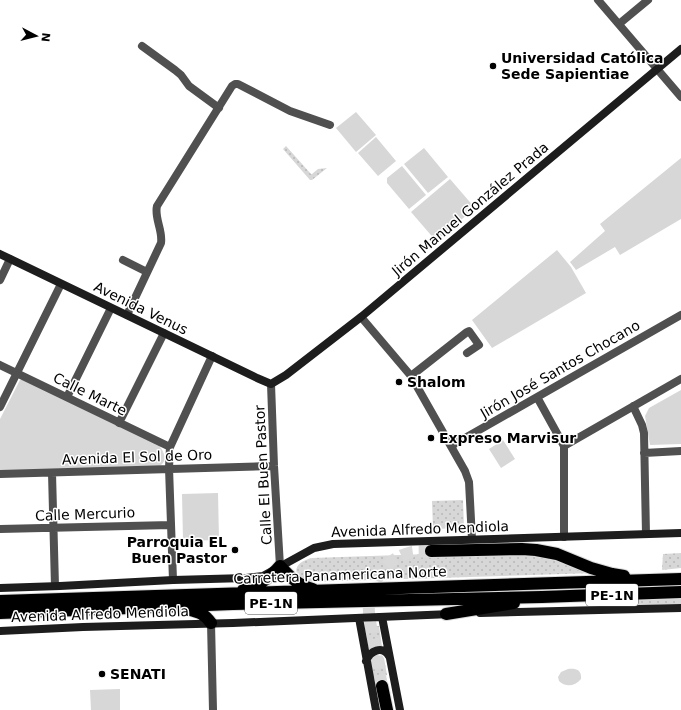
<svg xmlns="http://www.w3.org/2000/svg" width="681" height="710" font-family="'DejaVu Sans',sans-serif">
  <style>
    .grass { fill: url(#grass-dots) }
    .park { fill: #d7d7d7 }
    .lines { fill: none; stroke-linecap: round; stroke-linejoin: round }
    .highway-tunnel { stroke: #d9d9d9; stroke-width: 12; stroke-dasharray: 12 6; stroke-linecap: butt }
    .highway-casing { stroke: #dbdbdb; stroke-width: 14 }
    .street { stroke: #505050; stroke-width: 8 }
    .secondary { stroke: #1d1d1d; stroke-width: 8 }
    .highway { stroke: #000; stroke-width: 12 }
    .poi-dot { fill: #000; stroke: #fff; stroke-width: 1.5 }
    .labels { text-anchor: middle; stroke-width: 3; stroke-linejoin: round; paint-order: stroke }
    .shield { fill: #fff; stroke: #4c4c4c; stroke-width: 1 }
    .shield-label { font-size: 13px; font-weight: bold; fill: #000 }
    .poi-label { font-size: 14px; font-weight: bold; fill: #000; stroke: #fff; text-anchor: start }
    .street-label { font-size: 14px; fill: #000; stroke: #fff }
  </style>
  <defs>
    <pattern id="grass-dots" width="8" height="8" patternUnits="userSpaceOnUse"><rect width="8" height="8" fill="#d7d7d7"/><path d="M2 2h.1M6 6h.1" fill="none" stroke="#b7b7b7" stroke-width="1.8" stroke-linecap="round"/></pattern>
  </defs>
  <rect width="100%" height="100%" fill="#fff"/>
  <path class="grass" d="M286 146 311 174H312L318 169 327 168 312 180H310L283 149Z
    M463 500 464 528 433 529 432 501Z
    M681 553V568L662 570 663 554Z
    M429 554H540L594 573 308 582C290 575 294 562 312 558Z
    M681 598V604L625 606V600Z
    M379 626 382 647 375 646 369 650 365 627Z
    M377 655 382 656 384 658 387 675 373 678C371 669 366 660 377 655Z"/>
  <path class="park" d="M356 112 376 135 356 152 336 128Z
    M376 137 396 161 378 176 358 153Z
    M424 148 448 177 428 193 404 164Z
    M681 158V219L620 255 615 247 576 270 570 262 605 231 600 224Z
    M402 166 426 195 409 209 387 183V178Z
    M450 179 475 208 436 241 411 212Z
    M557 250 571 267 586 293 492 348 472 320Z
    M22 379 157 443C163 450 169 459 160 466L0 471V419L20 380Z
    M681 390V444L650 445 645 416 649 408Z
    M503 440 515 459 501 468 489 449Z
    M218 493 219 540 183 541 182 494Z
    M568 669C576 668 582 670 581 679 575 686 566 688 559 681L558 677 561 672Z
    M120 689V710H91L90 690Z"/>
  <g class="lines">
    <path class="highway-tunnel" d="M382 686C379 670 376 653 373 637 371 626 368 614 369 603 372 579 388 557 412 552 418 551 425 552 431 551"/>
    <defs>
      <path id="highway" d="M431 551 522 549 536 550 557 554 591 568 612 574 624 576
        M243 590C259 585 269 579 280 566 290 577 299 586 313 589
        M0 601 681 579
        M187 609C198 612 204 613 211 623
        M0 613 233 604 542 597 681 592
        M446 614 514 603
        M382 686 387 710"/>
    </defs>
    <use href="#highway" class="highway-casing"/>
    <path class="street" d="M598 0 681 97
      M619 24 648 0
      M142 46 175 70 181 75 189 86 219 108
      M123 260 147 272
      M0 280 10 259
      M127 315 161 243C163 230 154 218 157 206L232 86 235 84H238L290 111 330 125
      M361 317 411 376 465 471 469 482 472 539
      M0 365 170 447
      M411 376 467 332 469 331 479 345 467 353
      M271 384 274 466 280 566
      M67 397 111 308
      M537 397 564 446V537
      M633 406 642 425 644 433 646 534
      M0 407 61 284
      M119 423 164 333
      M451 446 681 315
      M564 446 681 379
      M644 453 681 451
      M52 473 55 586
      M0 474 274 466
      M0 529 171 525
      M173 580 169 468 170 447 212 356
      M211 623 213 710"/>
    <path class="secondary" d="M0 254 257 378 271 384 286 375 361 317 681 49
      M0 588 60 586 173 580 246 578 263 576 314 548 333 544 681 533
      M480 613 681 608
      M382 617 400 710
      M359 618 376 710
      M0 631 83 627 233 623 451 614
      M366 661C370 651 382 645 389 656"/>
    <use href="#highway" class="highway"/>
  </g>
  <g class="poi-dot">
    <circle cx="493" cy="66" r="4"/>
    <circle cx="399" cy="382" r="4"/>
    <circle cx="431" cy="438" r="4"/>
    <circle cx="235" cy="550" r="4"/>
    <circle cx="102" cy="674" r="4"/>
  </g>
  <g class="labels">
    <g class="shield">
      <rect x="586" y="584" width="52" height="22" rx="3"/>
      <rect x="245" y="592" width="52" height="22" rx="3"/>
    </g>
    <g class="shield-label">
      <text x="612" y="600">PE-1N</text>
      <text x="271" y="608">PE-1N</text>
    </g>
    <g class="poi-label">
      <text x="501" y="63">Universidad Católica<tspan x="501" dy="16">Sede Sapientiae</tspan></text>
      <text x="407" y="387">Shalom</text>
      <text x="439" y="443">Expreso Marvisur</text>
      <text x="227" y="547" text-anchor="end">Parroquia EL<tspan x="227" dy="16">Buen Pastor</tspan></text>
      <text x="110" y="679">SENATI</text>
    </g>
    <g class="street-label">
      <text transform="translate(470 209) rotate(-40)" y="5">Jirón Manuel González Prada</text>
      <text transform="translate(141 308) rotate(26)" y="5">Avenida Venus</text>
      <text transform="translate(560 369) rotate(-30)" y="5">Jirón José Santos Chocano</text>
      <text transform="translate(90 394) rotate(26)" y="5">Calle Marte</text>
      <text transform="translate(137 457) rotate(-2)" y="5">Avenida El Sol de Oro</text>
      <text transform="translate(263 475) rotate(-93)" y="5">Calle El Buen Pastor</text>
      <text transform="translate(85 514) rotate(-2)" y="5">Calle Mercurio</text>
      <text transform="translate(420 529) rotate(-2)" y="5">Avenida Alfredo Mendiola</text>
      <text transform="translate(340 575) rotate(-2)" y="5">Carretera Panamericana Norte</text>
      <text transform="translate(100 614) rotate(-2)" y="5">Avenida Alfredo Mendiola</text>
    </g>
  </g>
  <g transform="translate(36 36) rotate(97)" stroke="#ffffff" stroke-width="3" paint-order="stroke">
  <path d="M0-3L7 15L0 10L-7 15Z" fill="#000000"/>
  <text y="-6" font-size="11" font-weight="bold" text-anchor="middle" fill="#000000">N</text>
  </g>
</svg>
